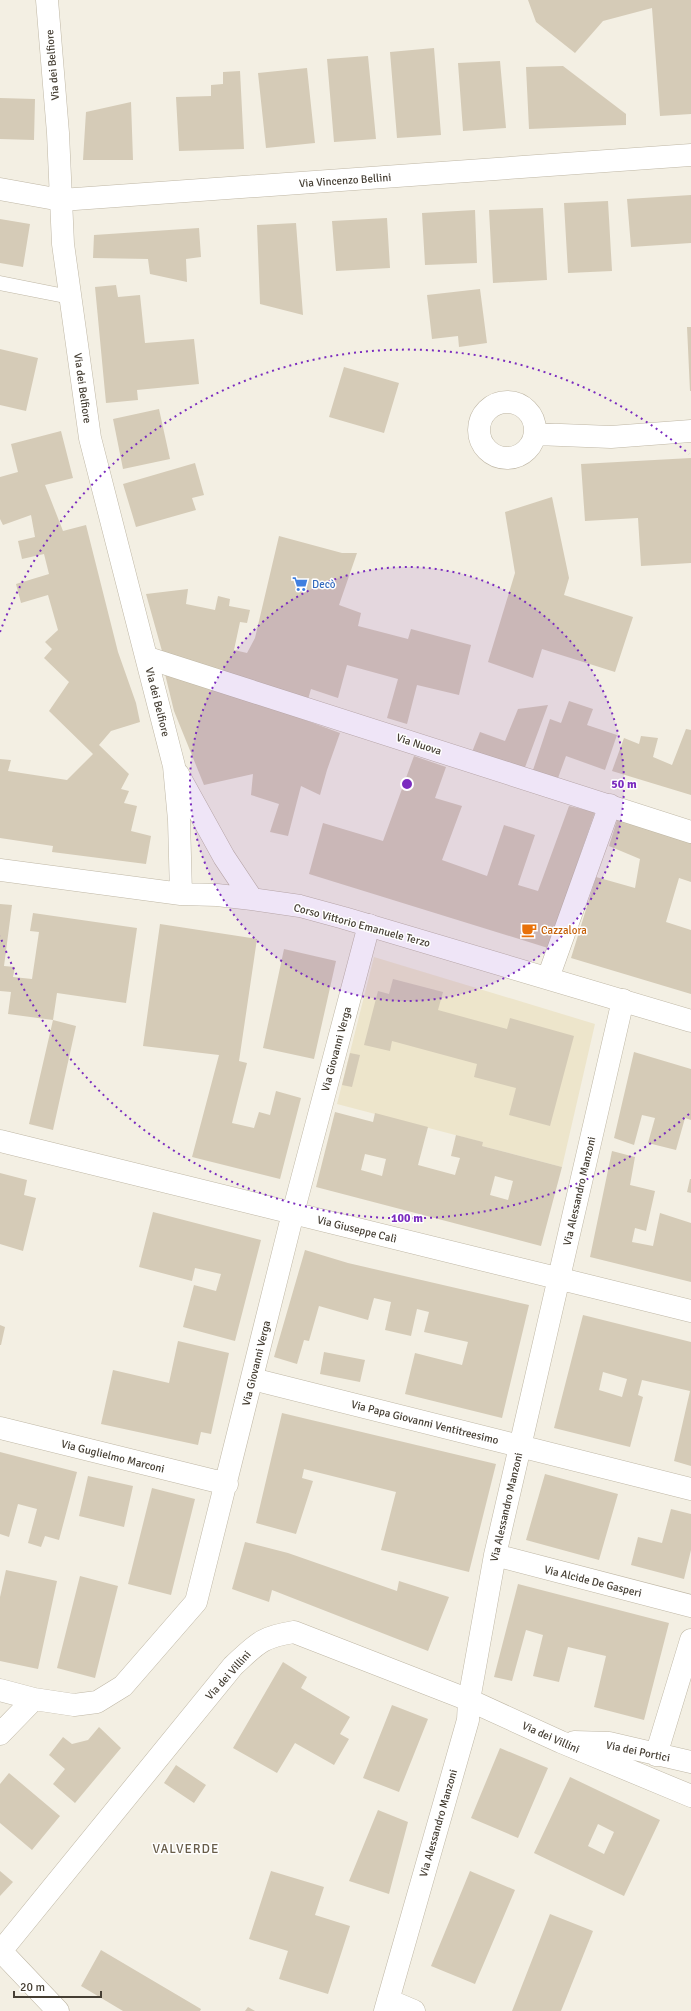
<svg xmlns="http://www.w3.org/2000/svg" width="691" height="2011" font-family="Signika,sans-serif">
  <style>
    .education { fill: #ede5cb }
    .building { fill: #d5cbb7; fill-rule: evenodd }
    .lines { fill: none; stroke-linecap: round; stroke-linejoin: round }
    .service-casing { stroke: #bfb7a5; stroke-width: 15 }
    .minor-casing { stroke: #bfb7a5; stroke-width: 23 }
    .tertiary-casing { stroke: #bfb7a5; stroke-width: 23 }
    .service { stroke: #fff; stroke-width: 14 }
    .minor { stroke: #fff; stroke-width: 22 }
    .tertiary { stroke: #fff; stroke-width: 22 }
    .ring { fill: none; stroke: #7b2cbf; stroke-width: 2; stroke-dasharray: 2 4 }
    .labels { text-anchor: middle; stroke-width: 3; stroke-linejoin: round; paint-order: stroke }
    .street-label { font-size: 11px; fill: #453e33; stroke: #fff }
    .shop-label { font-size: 11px; fill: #366cbe; stroke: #fff; text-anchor: start }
    .food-label { font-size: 11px; fill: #c56008; stroke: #fff; text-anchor: start }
    .quarter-label { font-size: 13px; letter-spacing: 1px; fill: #685d49; stroke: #fff }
    .centre { fill: #7b2cbf; stroke: #fff; stroke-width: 2 }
    .ring-label { font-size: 12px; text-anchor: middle; font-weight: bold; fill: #7b2cbf; stroke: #fff; stroke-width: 3; stroke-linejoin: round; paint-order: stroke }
  </style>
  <rect width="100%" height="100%" fill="#f3efe3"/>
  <path class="education" d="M374 957 595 1024 562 1167 482 1146V1142L337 1104Z"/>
  <path class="building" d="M528 0H691V114L660 116 652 8 603 21 575 53 536 22Z
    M434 48 441 135 397 138 390 52Z
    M368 56 376 139 334 142 327 59Z
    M500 61 506 128 463 131 458 63Z
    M563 66 626 114V125L529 129 526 67Z
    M307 68 315 143 266 148 258 73Z
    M240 71 244 149 179 151 176 97 211 96V85L223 84V72Z
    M0 98 35 99 34 140 0 139Z
    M131 102 133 160H83L86 112Z
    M691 195V243L631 247 627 199Z
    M608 201 612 271 568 273 564 203Z
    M543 208 547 280 493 283 489 210Z
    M475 210 477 263 425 265 422 213Z
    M387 218 390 268 336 271 332 221Z
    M0 219 30 224 23 267 0 263Z
    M296 223 303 315 260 304 257 225Z
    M199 228 201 257 186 259 187 282 150 274 148 259 93 258 94 235Z
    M116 285 118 297 140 295 145 343 194 339 199 384 137 390 138 400 106 403 95 287Z
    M480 289 487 343 459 347 458 336 432 339 427 295Z
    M687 327H691V391H690Z
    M0 349 38 358 26 411 0 405Z
    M344 367 399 383 384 433 329 417Z
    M159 409 170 459 123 469 113 419Z
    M61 431 73 478 45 485 63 531 86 525 118 652 136 703 140 722 111 731 99 745 129 774 121 789 129 791 124 803 137 806 131 831 151 836 146 864 52 852 53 846 0 838V759L11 760 8 771 67 780 93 754 49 711 69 682 44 658 52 649 45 642 58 630 48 595 21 603 16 584 49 574 44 554 22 559 18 541 35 537 31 515 3 525 0 519V477L18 472 11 444Z
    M691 458V563L641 566 638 518 585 521 581 464Z
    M195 463 204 495 192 498 196 510 136 527 123 484Z
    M552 497 569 578 564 595 633 617 615 672 542 649 533 678 488 662 515 573 505 512Z
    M279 536 342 553H357L339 605 361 613 358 626 408 639 411 629 471 645 459 695 417 685 407 724 387 718 398 679 347 665 338 698 311 689 308 699 162 651 146 594 188 589 186 604 215 610 218 596 230 599 229 606 250 610 247 623 240 622 234 650 247 653 255 638Z
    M165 674 262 704 340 733 327 770 320 795 301 786 288 836 270 832 279 804 251 795 253 774 204 785 174 711Z
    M569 701 593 709 587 725 617 735 605 770 566 756 558 778 533 770 550 719 561 723Z
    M548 705 524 770 472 752 480 732 505 741 518 709Z
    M686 729 691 730V795L612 771 624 738 639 744 641 736 658 738 653 757 672 765Z
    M414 756 446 767 435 798 462 806 442 860 487 876 504 825 535 835 518 885 538 891 569 806 595 812 548 948 309 874 323 823 383 841Z
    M618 817 691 843V882L679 878 666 922 691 930V994L571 958 596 877 635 888 640 859 609 846Z
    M0 904 12 905 4 966 15 967 13 977 32 979 39 932 30 931 33 913 137 928 126 1003 57 993 53 1020 8 1014 11 992 0 991Z
    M160 924 257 939 239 1061 247 1063 232 1123 254 1128 259 1112 270 1115 276 1091 301 1098 280 1179 192 1157 219 1055 143 1046Z
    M284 949 336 961 314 1059 263 1048Z
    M393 979 443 992 438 1010 507 1029 510 1018 574 1036 550 1126 509 1115 516 1088 474 1077 477 1064 392 1041 390 1051 364 1045 378 991 389 994Z
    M53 1020 76 1026 53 1130 29 1124Z
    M634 1052 691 1069V1120L685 1118 676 1150 648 1143 655 1118 642 1115 634 1145 614 1138Z
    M350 1053 360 1055 352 1087 342 1085Z
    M335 1112 373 1122 375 1113 428 1127 418 1165 455 1175 460 1158 451 1156 456 1135 483 1142 482 1146 562 1167 541 1246 316 1187ZM365 1154 386 1159 382 1176 361 1170ZM495 1176 513 1181 508 1200 490 1195Z
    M612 1151 635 1157 630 1185 655 1191 646 1231 635 1228 632 1242 653 1246 660 1213 691 1223V1282L590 1257Z
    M0 1173 27 1180 24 1195 36 1198 23 1251 0 1244Z
    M690 1179H691V1193L687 1192Z
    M153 1212 261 1240 235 1341 183 1327 194 1285 216 1291 221 1274 195 1268 192 1281 139 1267Z
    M305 1250 348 1263 529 1305 502 1418 405 1394 415 1353 462 1365 468 1342 424 1332 429 1312 417 1309 411 1336 385 1330 391 1302 374 1298 368 1320 319 1306 309 1341 304 1340 297 1364 274 1357Z
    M583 1315 691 1342V1466L674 1461 690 1391 642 1380 638 1395 643 1397 630 1447 554 1428ZM603 1372 627 1379 622 1397 599 1390Z
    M0 1325 5 1327 1 1345H0Z
    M178 1341 229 1353 211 1434 201 1432 198 1445 101 1424 113 1370 169 1383Z
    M324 1352 365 1360 360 1382 320 1374Z
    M282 1413 496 1464 469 1572 381 1550 396 1492 304 1469 302 1478 313 1481 296 1534 256 1523Z
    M0 1452 77 1472 59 1540 45 1536 41 1547 28 1543 37 1509 18 1504 9 1537 0 1534Z
    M545 1474 618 1494 599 1560 526 1540Z
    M88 1476 133 1486 124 1527 79 1516Z
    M152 1488 195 1499 171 1595 128 1584Z
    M671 1509 691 1514V1550L684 1579 631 1565 638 1537 662 1543Z
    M245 1542 288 1553 397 1591 399 1581 449 1597 428 1651 272 1590 269 1602 232 1589Z
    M6 1570 57 1581 38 1669 0 1661V1597Z
    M80 1576 118 1586 95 1678 57 1668Z
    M518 1584 669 1623 644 1720 594 1707 606 1656 568 1647 559 1682 533 1676 543 1635 526 1630 512 1681 494 1677Z
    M283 1662 307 1677 301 1688 350 1717 340 1734 349 1739 334 1765 295 1743 277 1773 233 1748Z
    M392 1705 428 1719 399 1792 363 1778Z
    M99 1727 121 1748 75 1803 53 1784 65 1769 49 1755 63 1737 72 1744 88 1740Z
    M500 1748 548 1768 518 1838 471 1818Z
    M176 1765 206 1785 194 1803 164 1783Z
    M9 1773 60 1816 32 1850 0 1823V1784Z
    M570 1777 660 1820 624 1896 534 1853ZM598 1824 614 1832 604 1854 588 1846Z
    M378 1810 408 1822 389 1894 349 1881Z
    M0 1871 13 1882 0 1896Z
    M271 1871 324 1887 315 1915 350 1926 328 1994 279 1979 288 1951 249 1939Z
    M470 1871 515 1890 475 1984 431 1966Z
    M550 1914 593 1931 561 2011H512Z
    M101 1950 201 2009 200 2011H123L81 1986Z
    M248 2007 255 2011H245Z"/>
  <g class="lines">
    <defs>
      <path id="service" d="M0 283 70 297"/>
      <path id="minor" d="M479 430a28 28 0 1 1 56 0a28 28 0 1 1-56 0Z
        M536 434 611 437 691 431
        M148 658 691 832
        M548 978 610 805
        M0 1141 691 1311
        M252 1379 691 1489
        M0 1428 227 1484
        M495 1555 691 1606
        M0 1690 34 1699 74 1705 97 1702 123 1686 196 1602 293 1213 369 925
        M0 1734 34 1699
        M574 1742 609 1743 691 1762
        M656 1755 691 1640
        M388 2000 414 2011
        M58 2011 1 1951 233 1666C257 1644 261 1637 294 1632L469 1700 561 1742 691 1796
        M385 2011 468 1720 469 1700 495 1555 623 1000"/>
      <path id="tertiary" d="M47 0 58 133 63 244 90 438 174 766 179 820 181 894
        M0 189 61 200 691 155
        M178 774 224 857 252 899
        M0 870 181 894 217 895 252 899 300 906 344 918 691 1021"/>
    </defs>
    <use href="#service" class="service-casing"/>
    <use href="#minor" class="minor-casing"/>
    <use href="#tertiary" class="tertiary-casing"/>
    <use href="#service" class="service"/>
    <use href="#minor" class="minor"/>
    <use href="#tertiary" class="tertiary"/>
  </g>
  <circle cx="407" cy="784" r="217" fill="#7b2cbf" fill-opacity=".12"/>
  <g class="ring">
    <circle cx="407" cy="784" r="217"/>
    <path d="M689 1114A434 434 0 0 1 0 936M0 632A434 434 0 0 1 689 454"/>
  </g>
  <defs>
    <symbol id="supermarket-bare" viewBox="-9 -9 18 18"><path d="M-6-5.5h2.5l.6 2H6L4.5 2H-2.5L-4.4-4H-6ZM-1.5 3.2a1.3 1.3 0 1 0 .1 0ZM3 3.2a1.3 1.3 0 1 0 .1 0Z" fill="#3f7fe0" stroke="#fff" stroke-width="2.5" paint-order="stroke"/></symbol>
    <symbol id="cafe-bare" viewBox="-9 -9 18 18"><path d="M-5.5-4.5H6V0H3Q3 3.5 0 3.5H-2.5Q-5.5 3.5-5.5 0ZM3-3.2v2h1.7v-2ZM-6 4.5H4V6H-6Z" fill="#e8710a" stroke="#fff" stroke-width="2.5" paint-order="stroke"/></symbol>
  </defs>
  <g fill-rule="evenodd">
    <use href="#supermarket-bare" x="289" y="573" width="22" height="22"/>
    <use href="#cafe-bare" x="518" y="919" width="22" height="22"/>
  </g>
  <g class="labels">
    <g class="street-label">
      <text transform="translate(52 65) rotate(-95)" y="4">Via dei Belfiore</text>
      <text transform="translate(345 180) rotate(-4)" y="4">Via Vincenzo Bellini</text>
      <text transform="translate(83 388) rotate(82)" y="4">Via dei Belfiore</text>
      <text transform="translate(158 702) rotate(76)" y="4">Via dei Belfiore</text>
      <text transform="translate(419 744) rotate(18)" y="4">Via Nuova</text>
      <text transform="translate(362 925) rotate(15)" y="4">Corso Vittorio Emanuele Terzo</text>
      <text transform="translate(336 1049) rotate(-75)" y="4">Via Giovanni Verga</text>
      <text transform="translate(579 1191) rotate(-77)" y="4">Via Alessandro Manzoni</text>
      <text transform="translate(357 1229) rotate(14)" y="4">Via Giuseppe Calì</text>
      <text transform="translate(256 1363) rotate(-76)" y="4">Via Giovanni Verga</text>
      <text transform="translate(425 1422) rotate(14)" y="4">Via Papa Giovanni Ventitreesimo</text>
      <text transform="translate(113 1456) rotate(14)" y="4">Via Guglielmo Marconi</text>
      <text transform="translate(506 1507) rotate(-77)" y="4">Via Alessandro Manzoni</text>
      <text transform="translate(593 1581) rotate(14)" y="4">Via Alcide De Gasperi</text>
      <text transform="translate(228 1675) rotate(-48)" y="4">Via dei Villini</text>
      <text transform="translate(551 1737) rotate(24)" y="4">Via dei Villini</text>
      <text transform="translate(638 1751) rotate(12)" y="4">Via dei Portici</text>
      <text transform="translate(438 1823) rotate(-74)" y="4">Via Alessandro Manzoni</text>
    </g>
    <g class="shop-label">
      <text x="312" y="588">Decò</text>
    </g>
    <g class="food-label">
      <text x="541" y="934">Cazzalora</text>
    </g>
    <g class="quarter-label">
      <text x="186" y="1853">VALVERDE</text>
    </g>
  </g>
  <circle cx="407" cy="784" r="6" class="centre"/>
  <g class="ring-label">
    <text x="624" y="788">50 m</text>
    <text x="407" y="1222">100 m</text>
  </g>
  <path d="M14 1991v6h87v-6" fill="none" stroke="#453e33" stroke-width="2"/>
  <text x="20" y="1991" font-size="12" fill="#453e33" stroke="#ffffff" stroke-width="3" paint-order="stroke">20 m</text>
</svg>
